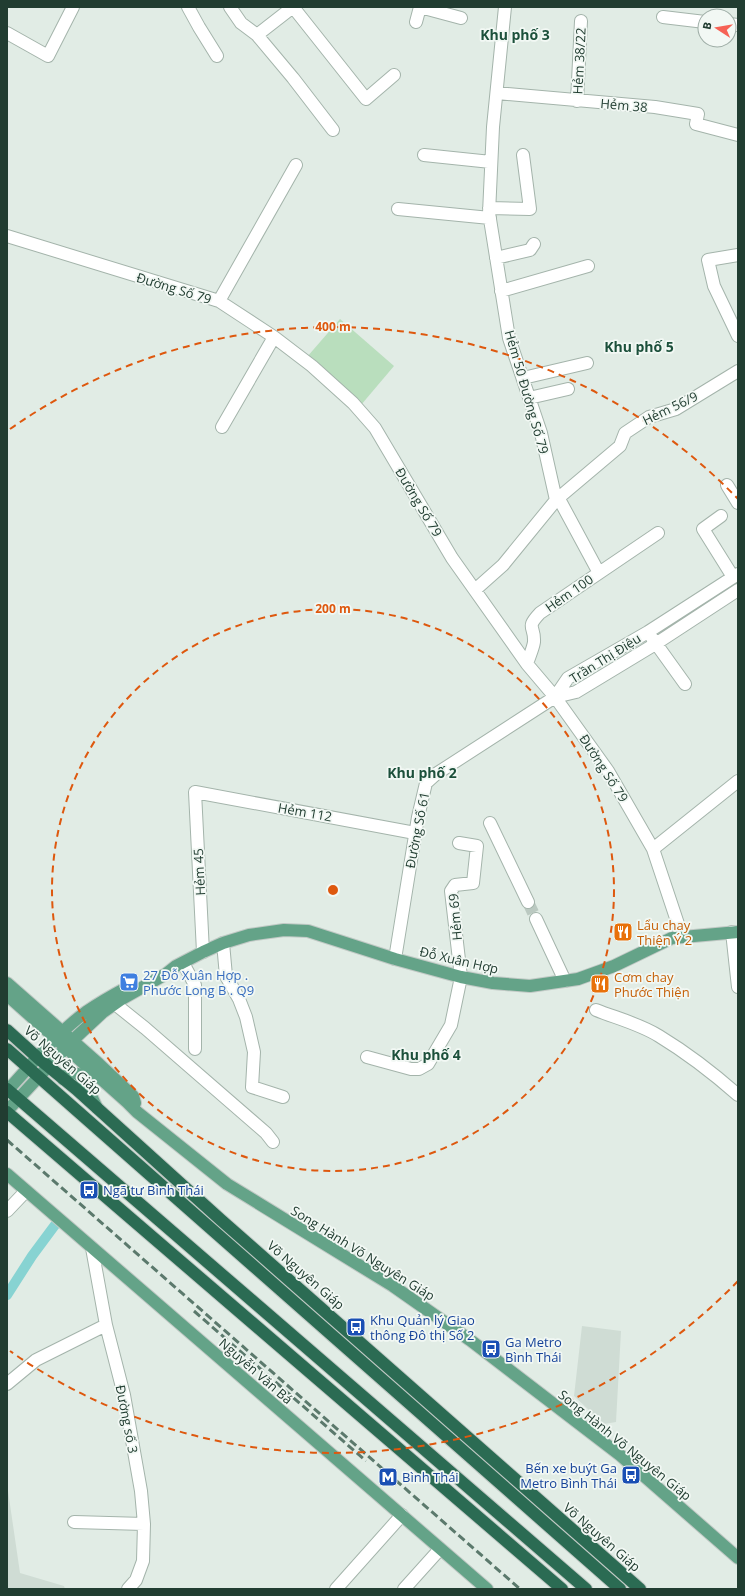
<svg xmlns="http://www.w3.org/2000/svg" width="745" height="1596" font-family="'Open Sans',sans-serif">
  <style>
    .built { fill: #cfdcd4 }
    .green { fill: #b9debd }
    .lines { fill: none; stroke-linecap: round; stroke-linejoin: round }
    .canal { stroke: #87d3d2; stroke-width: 10 }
    .minor-tunnel { stroke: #bbc9c1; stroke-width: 12; stroke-dasharray: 12 6; stroke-linecap: butt }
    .minor-casing { stroke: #a4b4ab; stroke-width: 14 }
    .major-casing { stroke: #c1c9c5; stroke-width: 14 }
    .highway-casing { stroke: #c1c9c5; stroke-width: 14 }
    .minor { stroke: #fff; stroke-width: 12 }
    .major { stroke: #64a388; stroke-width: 12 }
    .highway { stroke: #2b6b53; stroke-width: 12 }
    .rail { stroke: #5b796c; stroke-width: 3; stroke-dasharray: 8 4; stroke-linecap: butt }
    .ring { fill: none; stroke: #de580e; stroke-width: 2; stroke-dasharray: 7 5 }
    .labels { text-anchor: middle; stroke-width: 3.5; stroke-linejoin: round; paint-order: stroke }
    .street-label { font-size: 13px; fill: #213d31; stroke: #f2f8f4 }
    .food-label { font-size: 13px; fill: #c56008; stroke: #f2f8f4; text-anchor: start }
    .shop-label { font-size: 13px; fill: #366cbe; stroke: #f2f8f4; text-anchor: start }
    .transit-label { font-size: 13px; fill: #164399; stroke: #f2f8f4; text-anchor: start }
    .neighbourhood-label { font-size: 14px; font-weight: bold; fill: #1c503b; stroke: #f2f8f4 }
    .centre { fill: #de580e; stroke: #f2f8f4; stroke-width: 2 }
    .ring-label { font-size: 12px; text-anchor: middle; font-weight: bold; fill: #de580e; stroke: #f2f8f4; stroke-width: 3.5; stroke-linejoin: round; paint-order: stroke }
  </style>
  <rect width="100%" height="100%" fill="#e1ece5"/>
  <path class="built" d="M582 1326 621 1331 616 1422 604 1424 574 1396Z
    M7 1484 20 1573 64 1586 65 1589H7Z"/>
  <path class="green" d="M340 319 394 366 361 405 307 357Z"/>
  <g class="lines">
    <path class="canal" d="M7 1295 32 1256 55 1225"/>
    <path class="minor-tunnel" d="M528 902 536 919"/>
    <defs>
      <path id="minor" d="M188 7 199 27 217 56
        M230 7 241 23 257 35 293 78 333 130
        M293 7 366 99 394 75
        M420 7 461 18
        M505 7 493 127 489 213 509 338 541 433 556 500
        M663 17 705 22
        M416 22 420 7
        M729 24 738 25
        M7 33 48 56 73 7
        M257 35 293 7
        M497 93 655 107 698 114 696 124 738 135
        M577 101 581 21
        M424 155 491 162
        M489 208 530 209 523 155
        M398 209 490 218
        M7 236 219 301 274 337 312 366 353 403 375 428 452 558 527 664 555 697 608 771 653 849 682 936
        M738 255 708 260 714 286 738 336
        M496 258 530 250 534 244
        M501 291 588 266
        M219 301 296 165
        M523 378 587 363
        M529 398 568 389
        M222 427 274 337
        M727 485 738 503
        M558 497 599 573
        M721 516 703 529 733 577
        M476 589 503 565 556 500 620 446 625 433 649 417 676 409 738 371
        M652 638 685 684
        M527 664C529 657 533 649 534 642 535 625 525 629 540 613L658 533
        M555 697 568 678 648 632 738 574
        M490 823 528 902
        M653 849 738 781
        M536 919 565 981
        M732 932 738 987
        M223 943 226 976 239 999 246 1017 254 1052 252 1087 283 1097
        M203 952 195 792 415 833
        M395 959 418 817 426 783 436 774 555 697 576 692 657 643 738 590
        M183 963 195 985V1049
        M115 1004 145 1028 266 1133 273 1142
        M596 1010C616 1018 640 1024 659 1036 687 1053 713 1073 738 1095
        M367 1057 411 1069H419L428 1064 451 1025 461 977 451 891 455 885 473 883 477 846 459 843
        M7 1211 26 1191
        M92 1248 106 1325 124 1395 141 1491 144 1524 143 1561 136 1580 128 1589
        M7 1384 36 1360 106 1325
        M74 1522 144 1524
        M336 1589 402 1515
        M404 1589 440 1549"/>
      <path id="major" d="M7 983 99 1064 133 1096 135 1103
        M7 995 127 1102 137 1112 227 1184 393 1286 470 1340 620 1455 738 1558
        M63 1079 70 1072 78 1074 84 1081 97 1108
        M7 1091C32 1064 56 1034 86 1012 99 1003 113 995 128 987
        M7 1111 73 1040 103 1012 120 1000 166 974 176 966 203 952 223 943 249 935 284 930 308 931 395 959 461 977 493 983 530 986 578 979 614 966 672 938 738 932
        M7 1174 487 1589"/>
      <path id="highway" d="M7 1030 38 1058 76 1089 221 1220 640 1589
        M7 1049 620 1589
        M7 1089 586 1589
        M7 1112 562 1589"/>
    </defs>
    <use href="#minor" class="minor-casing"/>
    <use href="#major" class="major-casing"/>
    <use href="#highway" class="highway-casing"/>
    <use href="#minor" class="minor"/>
    <use href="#major" class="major"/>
    <use href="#highway" class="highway"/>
    <path class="rail" d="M7 1140 520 1589
      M194 1311 366 1461"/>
  </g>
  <g class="ring">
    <circle cx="333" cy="890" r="281"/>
    <path d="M738 1281A563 563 0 0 1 10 1351M10 429A563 563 0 0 1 738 499"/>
  </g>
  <defs>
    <symbol id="restaurant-square" viewBox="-11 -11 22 22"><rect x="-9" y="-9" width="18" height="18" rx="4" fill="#e8710a" stroke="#f2f8f4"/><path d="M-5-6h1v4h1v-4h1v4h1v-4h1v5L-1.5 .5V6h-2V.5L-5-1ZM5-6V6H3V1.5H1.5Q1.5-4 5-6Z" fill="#fff"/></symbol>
    <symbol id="supermarket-square" viewBox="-11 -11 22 22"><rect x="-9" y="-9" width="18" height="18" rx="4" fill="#3f7fe0" stroke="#f2f8f4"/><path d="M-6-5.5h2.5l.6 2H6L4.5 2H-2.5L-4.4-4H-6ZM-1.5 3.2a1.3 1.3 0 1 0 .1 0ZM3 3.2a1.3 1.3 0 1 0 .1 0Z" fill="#fff"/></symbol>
    <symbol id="bus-square" viewBox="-11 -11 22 22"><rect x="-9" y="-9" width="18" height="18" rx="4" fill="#1a4fb4" stroke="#f2f8f4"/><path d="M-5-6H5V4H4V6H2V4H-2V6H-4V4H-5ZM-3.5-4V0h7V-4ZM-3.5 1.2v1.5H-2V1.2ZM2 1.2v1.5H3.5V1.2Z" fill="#fff"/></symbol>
    <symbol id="metro-square" viewBox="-11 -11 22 22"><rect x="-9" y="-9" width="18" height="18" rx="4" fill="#1a4fb4" stroke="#f2f8f4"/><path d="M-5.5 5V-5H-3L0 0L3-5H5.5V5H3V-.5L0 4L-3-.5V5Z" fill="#fff"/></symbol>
  </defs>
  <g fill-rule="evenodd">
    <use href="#restaurant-square" x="612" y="921" width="22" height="22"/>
    <use href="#supermarket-square" x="118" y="971" width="22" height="22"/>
    <use href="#restaurant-square" x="589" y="973" width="22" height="22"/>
    <use href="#bus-square" x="78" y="1179" width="22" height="22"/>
    <use href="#bus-square" x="345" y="1316" width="22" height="22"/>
    <use href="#bus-square" x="480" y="1338" width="22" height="22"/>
    <use href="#bus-square" x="620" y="1464" width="22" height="22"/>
    <use href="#metro-square" x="377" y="1466" width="22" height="22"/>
  </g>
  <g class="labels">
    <g class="street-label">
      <text transform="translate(579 61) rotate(-87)" y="5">Hẻm 38/22</text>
      <text transform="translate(624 105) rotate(5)" y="5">Hẻm 38</text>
      <text transform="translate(174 288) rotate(17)" y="5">Đường Số 79</text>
      <text transform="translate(527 392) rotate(74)" y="5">Hẻm 50 Đường Số 79</text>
      <text transform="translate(670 408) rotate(-26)" y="5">Hẻm 56/9</text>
      <text transform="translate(419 502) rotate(59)" y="5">Đường Số 79</text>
      <text transform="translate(569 593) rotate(-35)" y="5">Hẻm 100</text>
      <text transform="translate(605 658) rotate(-32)" y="5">Trần Thị Điệu</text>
      <text transform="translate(604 768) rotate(57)" y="5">Đường Số 79</text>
      <text transform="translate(305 812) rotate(10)" y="5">Hẻm 112</text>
      <text transform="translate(417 830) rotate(-79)" y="5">Đường Số 61</text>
      <text transform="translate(199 872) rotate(-93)" y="5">Hẻm 45</text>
      <text transform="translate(455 917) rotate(-95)" y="5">Hẻm 69</text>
      <text transform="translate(459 960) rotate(13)" y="5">Đỗ Xuân Hợp</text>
      <text transform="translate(63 1060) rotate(41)" y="5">Võ Nguyên Giáp</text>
      <text transform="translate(363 1253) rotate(32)" y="5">Song Hành Võ Nguyên Giáp</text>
      <text transform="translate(306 1275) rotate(41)" y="5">Võ Nguyên Giáp</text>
      <text transform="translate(256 1371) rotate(41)" y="5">Nguyễn Văn Bá</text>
      <text transform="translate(127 1419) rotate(79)" y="5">Đường số 3</text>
      <text transform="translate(625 1445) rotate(39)" y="5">Song Hành Võ Nguyên Giáp</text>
      <text transform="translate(602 1537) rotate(41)" y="5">Võ Nguyên Giáp</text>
    </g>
    <g class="food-label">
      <text x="637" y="930">Lẩu chay<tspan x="637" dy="15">Thiện Ý 2</tspan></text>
      <text x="614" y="982">Cơm chay<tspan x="614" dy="15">Phước Thiện</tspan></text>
    </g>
    <g class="shop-label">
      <text x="143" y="980">27 Đỗ Xuân Hợp .<tspan x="143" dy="15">Phước Long B . Q9</tspan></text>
    </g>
    <g class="transit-label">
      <text x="103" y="1195">Ngã tư Bình Thái</text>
      <text x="370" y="1325">Khu Quản lý Giao<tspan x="370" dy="15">thông Đô thị Số 2</tspan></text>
      <text x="505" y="1347">Ga Metro<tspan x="505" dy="15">Bình Thái</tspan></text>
      <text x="617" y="1473" text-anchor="end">Bến xe buýt Ga<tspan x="617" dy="15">Metro Bình Thái</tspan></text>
      <text x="402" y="1482">Bình Thái</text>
    </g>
    <g class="neighbourhood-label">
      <text x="515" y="40">Khu phố 3</text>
      <text x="639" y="352">Khu phố 5</text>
      <text x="422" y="778">Khu phố 2</text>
      <text x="426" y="1060">Khu phố 4</text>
    </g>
  </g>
  <circle cx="333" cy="890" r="6" class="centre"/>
  <g class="ring-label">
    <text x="333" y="331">400 m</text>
    <text x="333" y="613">200 m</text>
  </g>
  <rect width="745" height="1596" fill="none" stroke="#213d31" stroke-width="16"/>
  <g transform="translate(717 28) rotate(282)"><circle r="19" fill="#f2f8f4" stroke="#9eada6"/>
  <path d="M0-3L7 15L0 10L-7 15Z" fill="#f66255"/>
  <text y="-6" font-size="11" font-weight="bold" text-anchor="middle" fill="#213d31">B</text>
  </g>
</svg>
